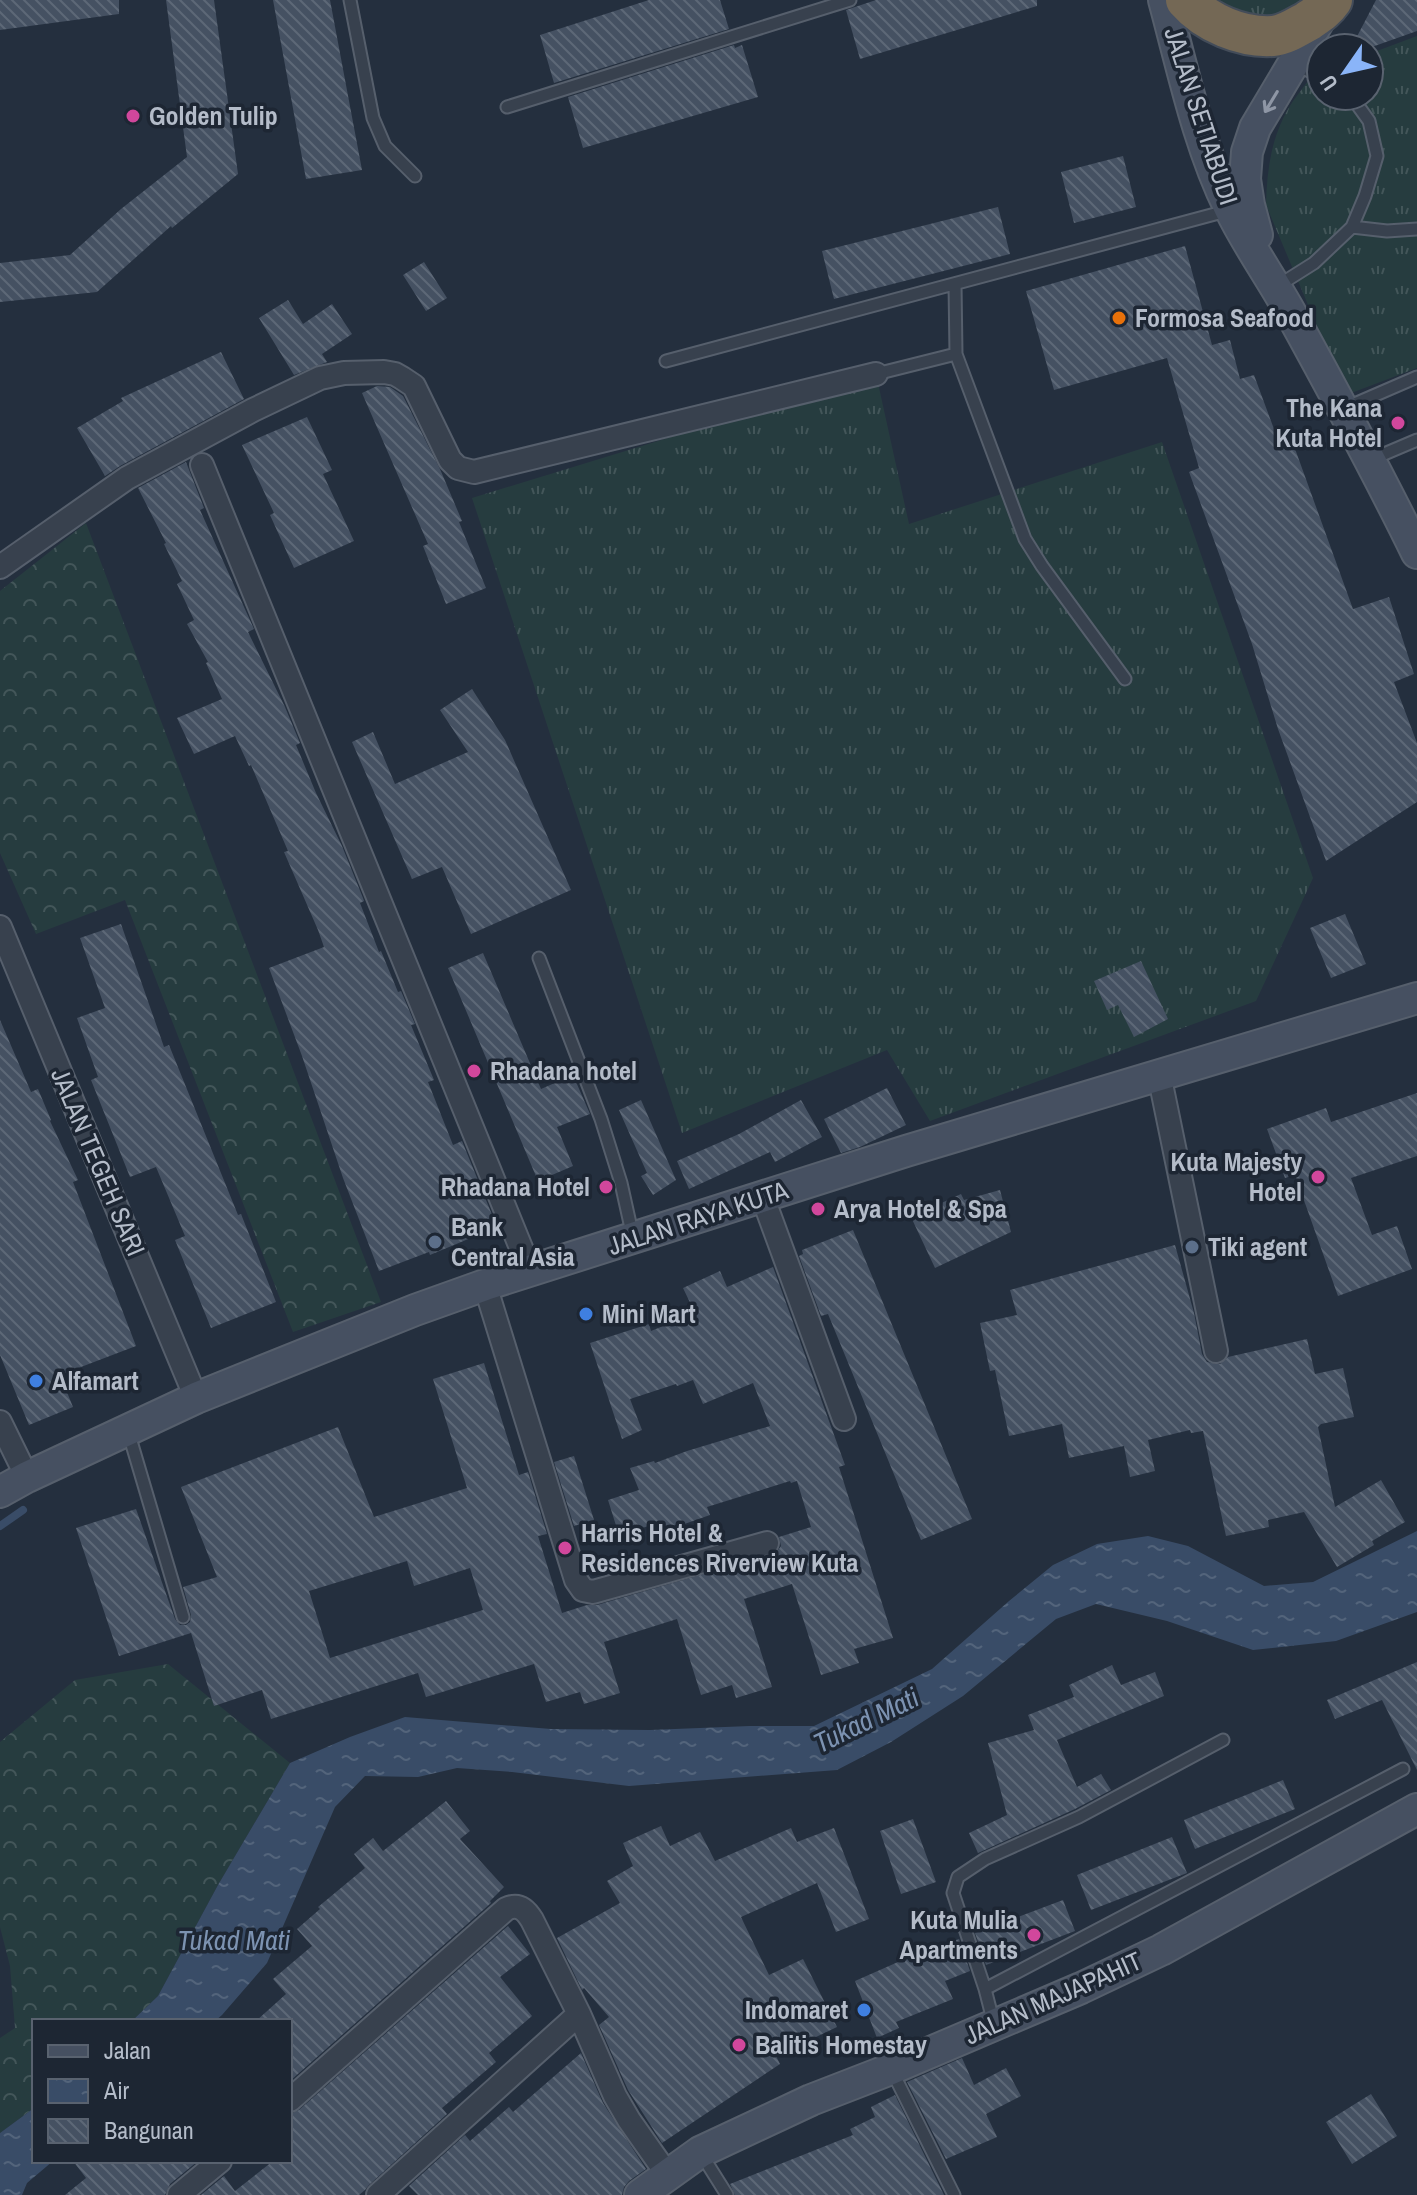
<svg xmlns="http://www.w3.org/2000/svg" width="1417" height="2195" font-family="'Archivo Narrow',sans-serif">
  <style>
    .grass { fill: url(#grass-tufts) }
    .forest { fill: url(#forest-crowns) }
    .water { fill: url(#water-ripples) }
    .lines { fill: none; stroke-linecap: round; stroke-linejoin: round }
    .stream { stroke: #394c67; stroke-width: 8 }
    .building { fill: url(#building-back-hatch); fill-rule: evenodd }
    .lane-casing { stroke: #565f6c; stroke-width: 15 }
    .street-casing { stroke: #565f6c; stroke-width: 26 }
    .secondary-casing { stroke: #565f6c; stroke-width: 34 }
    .highway-casing { stroke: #434c59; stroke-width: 44 }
    .lane { stroke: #38414e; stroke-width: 11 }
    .street { stroke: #38414e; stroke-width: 22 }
    .secondary { stroke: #465061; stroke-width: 30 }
    .highway { stroke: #746855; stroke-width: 40 }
    .oneway { stroke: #8e96a5 }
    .hotel-dot { fill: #d1479c; stroke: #1d2633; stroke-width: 3 }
    .food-dot { fill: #e8710a; stroke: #1d2633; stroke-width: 3 }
    .service-dot { fill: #5c6f8a; stroke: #1d2633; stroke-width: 3 }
    .shop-dot { fill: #3f7fe0; stroke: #1d2633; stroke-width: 3 }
    .labels { text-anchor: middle; stroke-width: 7; stroke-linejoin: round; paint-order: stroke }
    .poi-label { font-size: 26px; font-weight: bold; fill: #b4bcc9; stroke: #1d2633; text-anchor: start }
    .street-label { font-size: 26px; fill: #b4bcc9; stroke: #1d2633 }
    .water-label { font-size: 28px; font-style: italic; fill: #7c92b1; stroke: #1d2633 }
  </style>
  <defs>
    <pattern id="grass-tufts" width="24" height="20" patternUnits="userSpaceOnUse" patternTransform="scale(2)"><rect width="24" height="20" fill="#263c3f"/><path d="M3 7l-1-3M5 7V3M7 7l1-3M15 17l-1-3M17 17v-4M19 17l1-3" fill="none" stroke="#435659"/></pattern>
    <pattern id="forest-crowns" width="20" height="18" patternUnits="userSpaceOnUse" patternTransform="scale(2)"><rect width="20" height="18" fill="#263c3f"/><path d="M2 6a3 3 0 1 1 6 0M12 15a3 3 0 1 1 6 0" fill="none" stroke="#435659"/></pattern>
    <pattern id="water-ripples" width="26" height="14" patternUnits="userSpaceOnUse" patternTransform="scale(2)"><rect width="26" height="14" fill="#394c67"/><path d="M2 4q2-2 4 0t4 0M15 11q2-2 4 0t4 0" fill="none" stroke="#53647b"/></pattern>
    <pattern id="building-back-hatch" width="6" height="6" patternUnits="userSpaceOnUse" patternTransform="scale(2)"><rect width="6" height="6" fill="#455162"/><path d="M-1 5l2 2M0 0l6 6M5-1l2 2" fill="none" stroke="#5d6877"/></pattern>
  </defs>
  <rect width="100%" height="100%" fill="#242f3e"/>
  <path class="grass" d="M1203 0H1309L1295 17 1237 16Z
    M1417 36V368L1346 395 1266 205C1267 164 1273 126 1299 93 1306 84 1311 75 1321 71V96H1369V54Z
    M876 374 909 524 1162 442 1313 878 1256 1001 930 1121 887 1050 682 1133 472 498Z"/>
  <path class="forest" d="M86 523 381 1302 293 1332 125 900 36 934 0 853V591Z
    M168 1664 290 1763 218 1885 158 1996 132 2021H34V2108L0 2133V2038L15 2028 10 1966 0 1927V1742L75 1680Z"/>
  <path class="water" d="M1417 1531V1612L1336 1641 1253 1650 1167 1621 1096 1604 1056 1619 963 1696 891 1742 837 1770 629 1786 512 1772 457 1768 418 1777 365 1776 335 1807 267 1963 222 2015 215 2021H132L158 1996 218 1885 290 1763 350 1737 405 1717 551 1729 650 1730 750 1726H814L932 1669 1009 1601 1053 1565 1097 1544 1148 1536 1188 1546 1264 1586 1313 1582Z
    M34 2108V2161H53L27 2183 22 2195H0V2133Z"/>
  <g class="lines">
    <path class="stream" d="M0 1526 23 1510"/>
  </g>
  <path class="building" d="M0 0H119V14L0 30Z
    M166 0H214L238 174 172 228 171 226 97 292 0 302V263L70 255 121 209 187 157Z
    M273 0H330L362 170 306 179Z
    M649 0H720L729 29 554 83 540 35Z
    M876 0H1037V6L860 59 846 10Z
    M1376 0H1417V31L1369 48H1351Z
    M734 45 735 48 742 45 758 97 583 148 568 97Z
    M1123 156 1136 207 1074 223 1061 172Z
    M998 207 1010 254 834 299 822 251Z
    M1185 246 1212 345 1230 340 1240 379 1254 375 1278 440 1290 435 1353 609 1389 597 1414 674 1394 682 1417 743V802L1326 861 1278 729 1252 644 1189 472 1199 468 1167 358 1054 390 1026 291Z
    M424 262 447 298 426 311 403 275Z
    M288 300 303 324 332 304 352 334 322 354 327 362 294 375 259 318Z
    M221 352 244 399 120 466 105 476 77 428 123 401 121 398Z
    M377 386 390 387 403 396 440 469 462 521 459 522 486 588 446 604 423 546 428 544 362 393Z
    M307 417 332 470 323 474 354 541 294 568 270 515 274 513 242 445Z
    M186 462 204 508 200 510 254 629 248 632 285 707 300 743 296 745 316 793 342 846 363 898 364 901 360 903 379 952 381 951 398 992 401 991 415 1024 411 1025 434 1080 428 1082 453 1145 462 1141 497 1227 430 1255 429 1252 379 1271 343 1178 302 1056 269 968 324 947 318 930 284 852 288 851 251 765 249 766 235 736 194 754 177 718 222 699 206 663 208 662 187 624 194 620 177 584 182 581 164 544 166 543 138 488Z
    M472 689 505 740 571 890 471 934 442 867 412 879 352 742 373 732 395 784 468 752 440 710Z
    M1345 914 1366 964 1331 978 1310 928Z
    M121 924 164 1047 169 1045 238 1215 241 1214 276 1302 211 1328 175 1240 185 1236 156 1167 130 1177 91 1080 98 1077 77 1018 105 1008 80 938Z
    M483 953 541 1089 573 1075 590 1114 557 1127 573 1166 538 1181 448 968Z
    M1141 961 1168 1019 1134 1037 1118 1005 1107 1010 1094 981Z
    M0 1020 31 1092 38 1089 51 1120 50 1121 78 1180 73 1182 136 1346 60 1375 73 1407 29 1425 0 1355Z
    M887 1088 906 1125 860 1147 841 1153 824 1119Z
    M1417 1093V1156L1351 1178 1372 1235 1397 1226 1412 1269 1338 1296 1295 1175 1285 1178 1267 1129 1326 1108 1331 1122Z
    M641 1100 676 1180 653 1195 641 1176 647 1173 619 1110Z
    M801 1100 822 1137 775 1162 770 1152 689 1189 677 1161 739 1134Z
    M1000 1190 1011 1232 935 1268 911 1217 961 1194 964 1200Z
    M853 1230 972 1519 921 1540 828 1314 821 1316 799 1256 803 1254 802 1250Z
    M1175 1245 1194 1313 1202 1354 1207 1362 1220 1364 1228 1357 1307 1339 1315 1374 1343 1368 1354 1417 1321 1424 1318 1427 1335 1507 1381 1480 1405 1522 1372 1541 1374 1545 1337 1567 1304 1512 1268 1520 1269 1527 1226 1536 1203 1431 1191 1433 1190 1430 1148 1440 1155 1471 1130 1477 1124 1446 1069 1458 1062 1424 1009 1436 995 1370 990 1371 980 1323 1017 1315 1010 1290Z
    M773 1267 845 1465 839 1467 893 1638 854 1649 859 1663 821 1675 792 1584 744 1599 772 1687 736 1698 732 1685 701 1695 677 1619 604 1642 620 1693 584 1704 580 1692 546 1702 534 1664 426 1697 418 1673 271 1719 262 1690 214 1706 191 1633 119 1656 76 1528 136 1509 175 1619 180 1625H186L190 1622 191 1615 183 1587 217 1577 181 1487 338 1427 374 1517 467 1488 433 1379 484 1363 519 1475 528 1472 547 1534 538 1536 562 1613 587 1605H597L776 1553 781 1546 779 1537 811 1527 797 1481 791 1483 790 1481 707 1507 710 1515 656 1534 652 1525 619 1535 608 1500 639 1490 630 1468 654 1461 655 1463 687 1451 770 1426 753 1383 703 1404 693 1380 677 1386 676 1384 630 1399 642 1430 622 1439 590 1343 649 1324 651 1331 695 1313 683 1288 720 1271 727 1287ZM407 1561 414 1586 470 1568 483 1610 330 1658 309 1591Z
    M574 1456 594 1520 574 1526 554 1462Z
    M1417 1662V1770L1382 1700 1335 1719 1327 1700Z
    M1112 1665 1121 1685 1155 1672 1164 1696 1057 1740 1077 1787 1101 1774 1111 1790 1075 1809 978 1853 969 1833 1007 1815 988 1743 1034 1730 1028 1715 1074 1697 1069 1685Z
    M1283 1780 1295 1809 1195 1849 1184 1820Z
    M446 1801 470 1831 460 1839 504 1887 490 1901 491 1903 290 2081V2021H256L286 1994 273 1979 312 1946 297 1929 320 1909 318 1907 365 1868 354 1854 373 1838 383 1851Z
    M913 1819 936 1882 901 1894 880 1831Z
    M661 1826 670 1846 700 1832 715 1861 791 1828 797 1842 834 1828 869 1919 836 1932 817 1883 741 1917 769 1975 803 1959 837 2027 776 2056 780 2064 662 2143 628 2090 599 2025 609 2017 584 1988 582 1990 557 1938 620 1903 607 1881 633 1866 623 1843Z
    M1172 1837 1187 1873 1091 1910 1077 1875Z
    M1063 1900 1075 1931 986 1965 975 1933Z
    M508 1926 530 1954 500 1977 532 2016 489 2053 496 2062 442 2108 447 2114 369 2185 365 2190 359 2195H201L224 2176 235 2191 273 2161H290V2114L299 2110Z
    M959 1939 970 1971 945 1981 953 1999 896 2022 899 2028 877 2038 855 1981 898 1962 897 1960Z
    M581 2053 603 2103 646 2169 629 2181 624 2187 622 2195H418L409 2186 465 2135 470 2141 509 2107 513 2112Z
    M962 2058 974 2085 1006 2068 1021 2096 986 2114 997 2137 946 2159 907 2082Z
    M1371 2094 1397 2136 1352 2164 1326 2122Z
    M895 2095 944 2195H735L730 2184 853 2135 850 2129 875 2117 871 2107Z
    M73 2161H198L170 2184 165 2195H65L86 2178Z"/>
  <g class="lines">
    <defs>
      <path id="lane" d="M350 0 373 118 385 146 415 176
        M1294 63 1321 77
        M507 107 850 0
        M1352 227 1387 231 1417 229
        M1276 287 1314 263 1352 227 1365 196 1377 156 1369 121 1351 96
        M956 354 1025 539 1042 566 1125 679
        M666 361 1230 210
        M876 374 956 354 955 284
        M1343 409 1417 377
        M1370 460 1417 440
        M539 958 601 1119 621 1183 633 1237
        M128 1431 183 1617
        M985 1989 1403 1769
        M994 2024 985 1989 953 1893 958 1877 985 1859 1079 1817 1223 1740
        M891 2069 954 2195
        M700 2152 727 2195"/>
      <path id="street" d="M202 465 530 1270
        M0 567 127 478 253 410 320 378 344 373 384 372 395 374 402 378 414 386 450 460 458 468 474 472 876 374
        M0 927 196 1398
        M1159 1074 1216 1351
        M763 1198 844 1419
        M485 1285 576 1580 583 1590 593 1592 767 1543
        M0 1422 27 1477
        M290 2100 506 1909C519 1903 526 1910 532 1920L579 2014 615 2096 629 2120 667 2174
        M179 2195 220 2161
        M378 2195 579 2014"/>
      <path id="secondary" d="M1164 0C1183 70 1198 144 1230 209 1247 244 1270 276 1289 310 1333 390 1377 471 1417 553
        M1257 235 1249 205 1245 179 1247 152 1255 128 1324 12
        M0 1492 27 1477 196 1398 415 1310 485 1285 906 1151 1417 998
        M640 2195 700 2152 811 2100 891 2069 1081 1988 1161 1950 1417 1809"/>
      <path id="highway" d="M1186 0C1206 23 1242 38 1273 36 1285 35 1297 27 1308 21 1318 14 1325 10 1332 0"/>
    </defs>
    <use href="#lane" class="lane-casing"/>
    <use href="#street" class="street-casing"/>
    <use href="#secondary" class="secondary-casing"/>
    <use href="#highway" class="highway-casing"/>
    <use href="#lane" class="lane"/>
    <use href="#street" class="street"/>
    <use href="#secondary" class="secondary"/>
    <use href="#highway" class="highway"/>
  </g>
  <defs><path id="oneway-shaft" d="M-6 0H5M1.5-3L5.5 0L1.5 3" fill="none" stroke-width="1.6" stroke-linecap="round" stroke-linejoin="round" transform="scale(2)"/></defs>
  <use class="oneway" href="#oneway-shaft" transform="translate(1271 102) rotate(121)"/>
  <g class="hotel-dot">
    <circle cx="133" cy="116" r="8"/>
    <circle cx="1398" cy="423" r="8"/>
    <circle cx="474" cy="1071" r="8"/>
    <circle cx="1318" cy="1177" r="8"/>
    <circle cx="606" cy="1187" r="8"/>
    <circle cx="818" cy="1209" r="8"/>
    <circle cx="565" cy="1548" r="8"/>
    <circle cx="1034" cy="1935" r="8"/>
    <circle cx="739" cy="2045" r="8"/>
  </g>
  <circle class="food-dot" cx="1119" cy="318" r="8"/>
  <g class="service-dot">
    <circle cx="435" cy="1242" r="8"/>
    <circle cx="1192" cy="1247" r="8"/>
  </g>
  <g class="shop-dot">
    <circle cx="586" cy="1314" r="8"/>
    <circle cx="36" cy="1381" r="8"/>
    <circle cx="864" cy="2010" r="8"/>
  </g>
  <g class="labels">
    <g class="poi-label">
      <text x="149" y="125">Golden Tulip</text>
      <text x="1135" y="327">Formosa Seafood</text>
      <text x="1382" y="417" text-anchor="end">The Kana<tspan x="1382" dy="30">Kuta Hotel</tspan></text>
      <text x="490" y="1080">Rhadana hotel</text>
      <text x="1302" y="1171" text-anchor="end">Kuta Majesty<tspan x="1302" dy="30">Hotel</tspan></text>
      <text x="590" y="1196" text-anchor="end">Rhadana Hotel</text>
      <text x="834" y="1218">Arya Hotel &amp; Spa</text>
      <text x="451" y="1236">Bank<tspan x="451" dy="30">Central Asia</tspan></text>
      <text x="1208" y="1256">Tiki agent</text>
      <text x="602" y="1323">Mini Mart</text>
      <text x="52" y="1390">Alfamart</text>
      <text x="581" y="1542">Harris Hotel &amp;<tspan x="581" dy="30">Residences Riverview Kuta</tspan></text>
      <text x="1018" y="1929" text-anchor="end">Kuta Mulia<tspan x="1018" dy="30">Apartments</tspan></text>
      <text x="848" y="2019" text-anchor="end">Indomaret</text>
      <text x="755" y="2054">Balitis Homestay</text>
    </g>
    <g class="street-label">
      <text transform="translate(1201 116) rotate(72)" y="9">JALAN SETIABUDI</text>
      <text transform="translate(98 1162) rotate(67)" y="9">JALAN TEGEH SARI</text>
      <text transform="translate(698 1218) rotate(-18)" y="9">JALAN RAYA KUTA</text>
      <text transform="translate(1053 1998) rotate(-24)" y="9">JALAN MAJAPAHIT</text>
    </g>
    <g class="water-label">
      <text transform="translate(866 1720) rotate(-26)" y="10">Tukad Mati</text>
      <text x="234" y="1950">Tukad Mati</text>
    </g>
  </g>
  <rect x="32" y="2019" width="260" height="144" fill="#1d2633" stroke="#59626f" stroke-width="2"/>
  <rect x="48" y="2045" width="40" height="12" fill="#465061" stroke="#59626f" stroke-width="2"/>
  <text x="104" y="2059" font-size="24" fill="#b4bcc9">Jalan</text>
  <rect x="48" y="2079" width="40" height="24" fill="url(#water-ripples)" stroke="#59626f" stroke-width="2"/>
  <text x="104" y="2099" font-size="24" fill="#b4bcc9">Air</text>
  <rect x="48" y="2119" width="40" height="24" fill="url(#building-back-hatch)" stroke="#59626f" stroke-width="2"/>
  <text x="104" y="2139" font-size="24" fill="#b4bcc9">Bangunan</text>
  <g transform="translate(1345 72) rotate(236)"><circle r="38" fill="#1d2633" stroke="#59626f" stroke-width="2"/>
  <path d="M0-6L14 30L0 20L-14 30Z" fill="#8ab4f8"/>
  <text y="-12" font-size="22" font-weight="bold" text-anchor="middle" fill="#b4bcc9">U</text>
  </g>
</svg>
